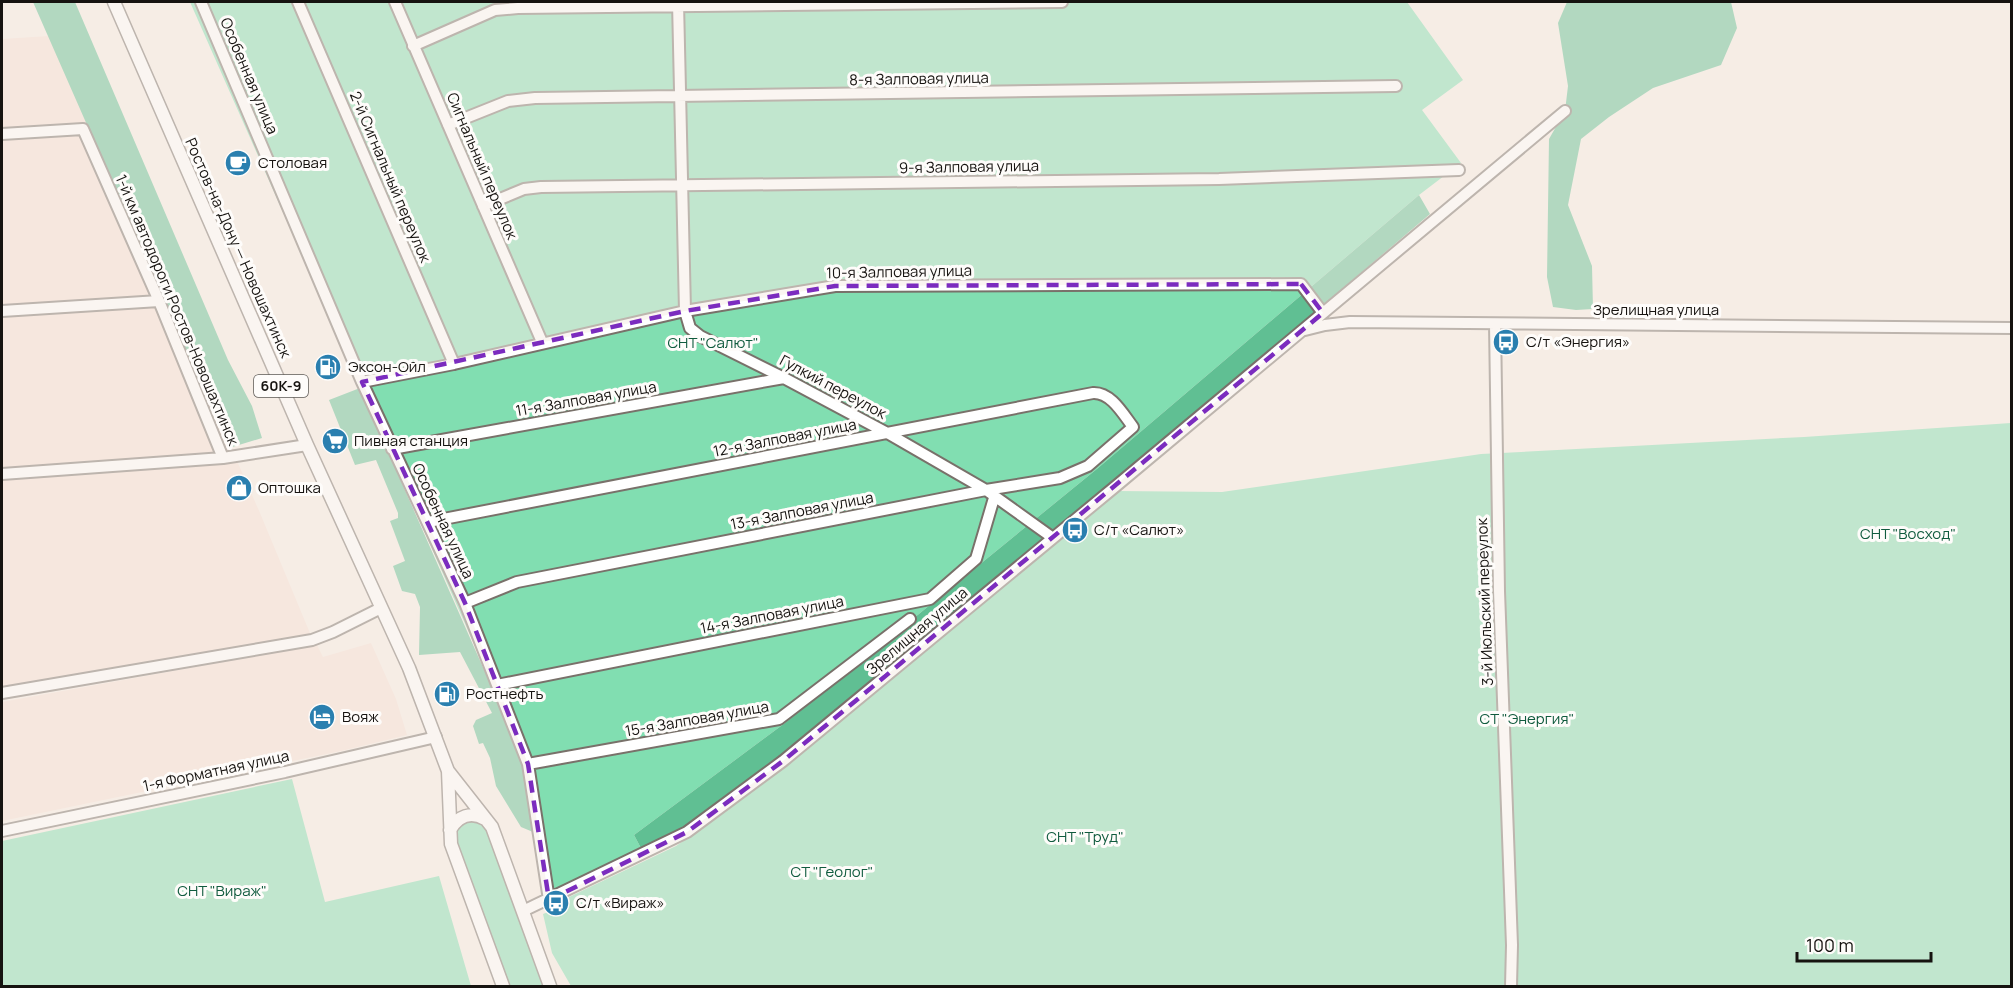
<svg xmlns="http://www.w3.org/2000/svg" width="2013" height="988" font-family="Manrope,sans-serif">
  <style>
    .industrial { fill: #f7e0d5 }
    .green { fill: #81deb1 }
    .forest { fill: #60bf93 }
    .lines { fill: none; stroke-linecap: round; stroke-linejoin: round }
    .minor-casing { stroke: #79716a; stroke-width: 14 }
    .major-casing { stroke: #79716a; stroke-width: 15 }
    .minor { stroke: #fff; stroke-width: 10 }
    .major { stroke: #fff; stroke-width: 12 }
    .marked { fill: none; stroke: #7b2cbf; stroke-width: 4.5; stroke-dasharray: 12 8; stroke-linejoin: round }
    .labels { text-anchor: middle; stroke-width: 6; stroke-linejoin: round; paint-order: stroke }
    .shield { fill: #fefcfa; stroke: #5c5956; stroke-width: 1.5 }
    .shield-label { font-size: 14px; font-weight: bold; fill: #161310 }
    .street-label { font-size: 15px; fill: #161310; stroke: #fefcfa }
    .poi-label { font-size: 15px; fill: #161310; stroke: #fefcfa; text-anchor: start }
    .park-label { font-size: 15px; fill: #105b3e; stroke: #fefcfa }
  </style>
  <rect width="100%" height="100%" fill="#f6ede5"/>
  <path class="industrial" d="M49 36 260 513 312 638 2 690V39Z
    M371 643 396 699 407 735 341 751 2 821V702L317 645 323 657Z"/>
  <path class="green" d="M190 2H1407L1463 80 1422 110 1461 163 1419 195 1098 468 785 723 634 835 643 852 546 897 534 812 508 721Z
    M2011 423V986H571L552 953 543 914 570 903 569 897 676 846 721 815 946 628 1117 491 1222 492 1481 454 1804 437Z
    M292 779 325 902 439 876 471 986H2V841Z
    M474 820 482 824 487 830 544 986H509L456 842C456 827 460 823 474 820Z"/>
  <path class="forest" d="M33 2H75L228 360 252 406 262 438 229 448Z
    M1567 2H1731L1737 28 1721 65 1653 88 1609 117 1581 139 1568 205 1592 266 1593 309 1576 310 1553 307 1547 277 1549 139 1565 111 1568 86 1558 23Z
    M1419 195 1430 214 1108 488 796 744 674 836 643 852 634 835 785 723 1098 468Z
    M360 388 526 765 533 832 521 827 496 786 490 758 483 743 479 744 473 726 476 720 492 713 460 652 419 655 420 607 415 594 402 591 393 566 405 561 390 521 398 518V513L376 460 355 465 329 400Z"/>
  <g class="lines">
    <defs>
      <path id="minor" d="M201 2 362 382 465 603 528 764 549 900
        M298 2 454 364
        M395 2 542 342
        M678 2 685 311 690 328 700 336 784 378 889 434 986 490 1053 538
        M413 46 495 10 518 8 1062 2
        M448 125 508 101 535 98 1396 86
        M2 134 83 129 159 301 223 458 307 445
        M483 206 524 189 541 187 1219 179 1459 170
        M2 311 159 301
        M1495 324 1499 591 1512 945 1511 986
        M1305 330 1325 325 1350 322 2012 328
        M362 382 454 364 685 311 835 286 1301 284 1323 313
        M392 449 784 378
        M2 474 223 458
        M428 522 1093 393C1111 392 1123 414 1133 427L1088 466 1060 478 986 490 517 582 465 603
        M497 685 930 599 976 559 994 498
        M2 693 312 640 333 632 381 608
        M528 764 779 719 910 619
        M2 831 285 772 436 737
        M523 911 687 832 783 761 1116 486 1565 111"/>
      <path id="major" d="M114 2 307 445 409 668 448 771 492 827 550 986
        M448 771 451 844 503 986
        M450 830C458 816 471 811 485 819"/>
    </defs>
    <use href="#minor" class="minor-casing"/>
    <use href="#major" class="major-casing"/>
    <use href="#minor" class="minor"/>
    <use href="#major" class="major"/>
  </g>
  <path d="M0 0H2013V988H0ZM1301 284 1323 313 783 761 687 832 549 900 528 764 465 603 362 382 685 311 835 286Z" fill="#f6ede5" fill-opacity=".55" fill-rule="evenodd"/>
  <path class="marked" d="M1301 284 1323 313 783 761 687 832 549 900 528 764 465 603 362 382 685 311 835 286Z"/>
  <defs>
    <symbol id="cafe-disc" viewBox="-11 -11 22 22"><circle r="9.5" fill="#2a7faf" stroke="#fefcfa"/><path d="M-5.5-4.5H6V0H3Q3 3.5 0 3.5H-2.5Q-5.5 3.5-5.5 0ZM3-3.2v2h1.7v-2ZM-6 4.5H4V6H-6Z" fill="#fff"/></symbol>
    <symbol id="bus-disc" viewBox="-11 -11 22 22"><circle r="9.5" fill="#2a7faf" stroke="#fefcfa"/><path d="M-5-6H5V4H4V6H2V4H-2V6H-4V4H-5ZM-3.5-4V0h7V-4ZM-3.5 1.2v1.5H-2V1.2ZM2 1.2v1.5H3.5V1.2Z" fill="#fff"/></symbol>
    <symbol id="fuel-disc" viewBox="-11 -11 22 22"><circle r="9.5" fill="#2a7faf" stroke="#fefcfa"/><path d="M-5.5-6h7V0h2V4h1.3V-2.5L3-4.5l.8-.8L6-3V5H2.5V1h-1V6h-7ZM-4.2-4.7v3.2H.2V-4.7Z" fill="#fff"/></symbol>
    <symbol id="supermarket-disc" viewBox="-11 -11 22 22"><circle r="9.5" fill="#2a7faf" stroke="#fefcfa"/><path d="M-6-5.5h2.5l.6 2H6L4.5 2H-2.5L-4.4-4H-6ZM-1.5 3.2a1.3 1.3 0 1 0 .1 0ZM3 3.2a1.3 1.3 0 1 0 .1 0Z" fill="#fff"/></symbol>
    <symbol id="shop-disc" viewBox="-11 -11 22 22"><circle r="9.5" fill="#2a7faf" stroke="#fefcfa"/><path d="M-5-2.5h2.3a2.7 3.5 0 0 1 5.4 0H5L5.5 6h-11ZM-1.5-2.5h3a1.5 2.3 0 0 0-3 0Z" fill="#fff"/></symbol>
    <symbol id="hotel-disc" viewBox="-11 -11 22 22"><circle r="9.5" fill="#2a7faf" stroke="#fefcfa"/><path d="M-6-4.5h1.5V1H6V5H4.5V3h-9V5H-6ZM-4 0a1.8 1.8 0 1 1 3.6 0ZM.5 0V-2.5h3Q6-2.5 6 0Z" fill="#fff"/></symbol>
  </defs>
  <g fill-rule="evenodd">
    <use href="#cafe-disc" x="223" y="148" width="30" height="30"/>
    <use href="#bus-disc" x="1491" y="327" width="30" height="30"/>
    <use href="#fuel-disc" x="313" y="352" width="30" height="30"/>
    <use href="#supermarket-disc" x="320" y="426" width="30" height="30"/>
    <use href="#shop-disc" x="224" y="473" width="30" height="30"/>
    <use href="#bus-disc" x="1060" y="515" width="30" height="30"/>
    <use href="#fuel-disc" x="432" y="679" width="30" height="30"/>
    <use href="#hotel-disc" x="307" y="702" width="30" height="30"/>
    <use href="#bus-disc" x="541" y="888" width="30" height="30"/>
  </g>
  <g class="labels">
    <rect class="shield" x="254" y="375" width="54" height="22" rx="4.5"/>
    <g class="shield-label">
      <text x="281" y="391">60К-9</text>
    </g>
    <g class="street-label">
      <text transform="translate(249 76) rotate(67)" y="5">Особенная улица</text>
      <text transform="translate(919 79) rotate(-1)" y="5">8-я Залповая улица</text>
      <text transform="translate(482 166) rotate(67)" y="5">Сигнальный переулок</text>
      <text transform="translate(969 167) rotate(-1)" y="5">9-я Залповая улица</text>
      <text transform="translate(390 177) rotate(67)" y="5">2-й Сигнальный переулок</text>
      <text transform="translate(238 248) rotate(66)" y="5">Ростов-на-Дону — Новошахтинск</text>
      <text transform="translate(899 272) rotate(-1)" y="5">10-я Залповая улица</text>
      <text transform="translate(177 310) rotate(67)" y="5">1-й км автодороги Ростов-Новошахтинск</text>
      <text x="1656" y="315">Зрелищная улица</text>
      <text transform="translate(833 387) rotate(28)" y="5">Гулкий переулок</text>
      <text transform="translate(586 399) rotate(-10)" y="5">11-я Залповая улица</text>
      <text transform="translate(785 438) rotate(-11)" y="5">12-я Залповая улица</text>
      <text transform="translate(802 511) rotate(-11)" y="5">13-я Залповая улица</text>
      <text transform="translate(443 521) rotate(65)" y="5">Особенная улица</text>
      <text transform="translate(1485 602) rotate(-92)" y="5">3-й Июльский переулок</text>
      <text transform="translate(772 615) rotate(-11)" y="5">14-я Залповая улица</text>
      <text transform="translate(917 631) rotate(-40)" y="5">Зрелищная улица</text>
      <text transform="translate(697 719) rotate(-10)" y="5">15-я Залповая улица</text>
      <text transform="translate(216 771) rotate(-12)" y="5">1-я Форматная улица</text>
    </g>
    <g class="poi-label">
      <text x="258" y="168">Столовая</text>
      <text x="1526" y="347">С/т «Энергия»</text>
      <text x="348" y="372">Эксон-Ойл</text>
      <text x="354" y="446">Пивная станция</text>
      <text x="258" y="493">Оптошка</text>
      <text x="1094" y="535">С/т «Салют»</text>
      <text x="466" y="699">Ростнефть</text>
      <text x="342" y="722">Вояж</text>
      <text x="576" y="908">С/т «Вираж»</text>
    </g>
    <g class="park-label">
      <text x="713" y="348">СНТ "Салют"</text>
      <text x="1908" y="539">СНТ "Восход"</text>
      <text x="1527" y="724">СТ "Энергия"</text>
      <text x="1085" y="842">СНТ "Труд"</text>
      <text x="832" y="877">СТ "Геолог"</text>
      <text x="222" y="896">СНТ "Вираж"</text>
    </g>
  </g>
  <rect width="2013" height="988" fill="none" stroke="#161310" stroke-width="6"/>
  <path d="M1797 952v9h134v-9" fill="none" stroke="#161310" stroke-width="3"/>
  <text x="1806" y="952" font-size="18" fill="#161310" stroke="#fefcfa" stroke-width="4.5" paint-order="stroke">100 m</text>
</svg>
